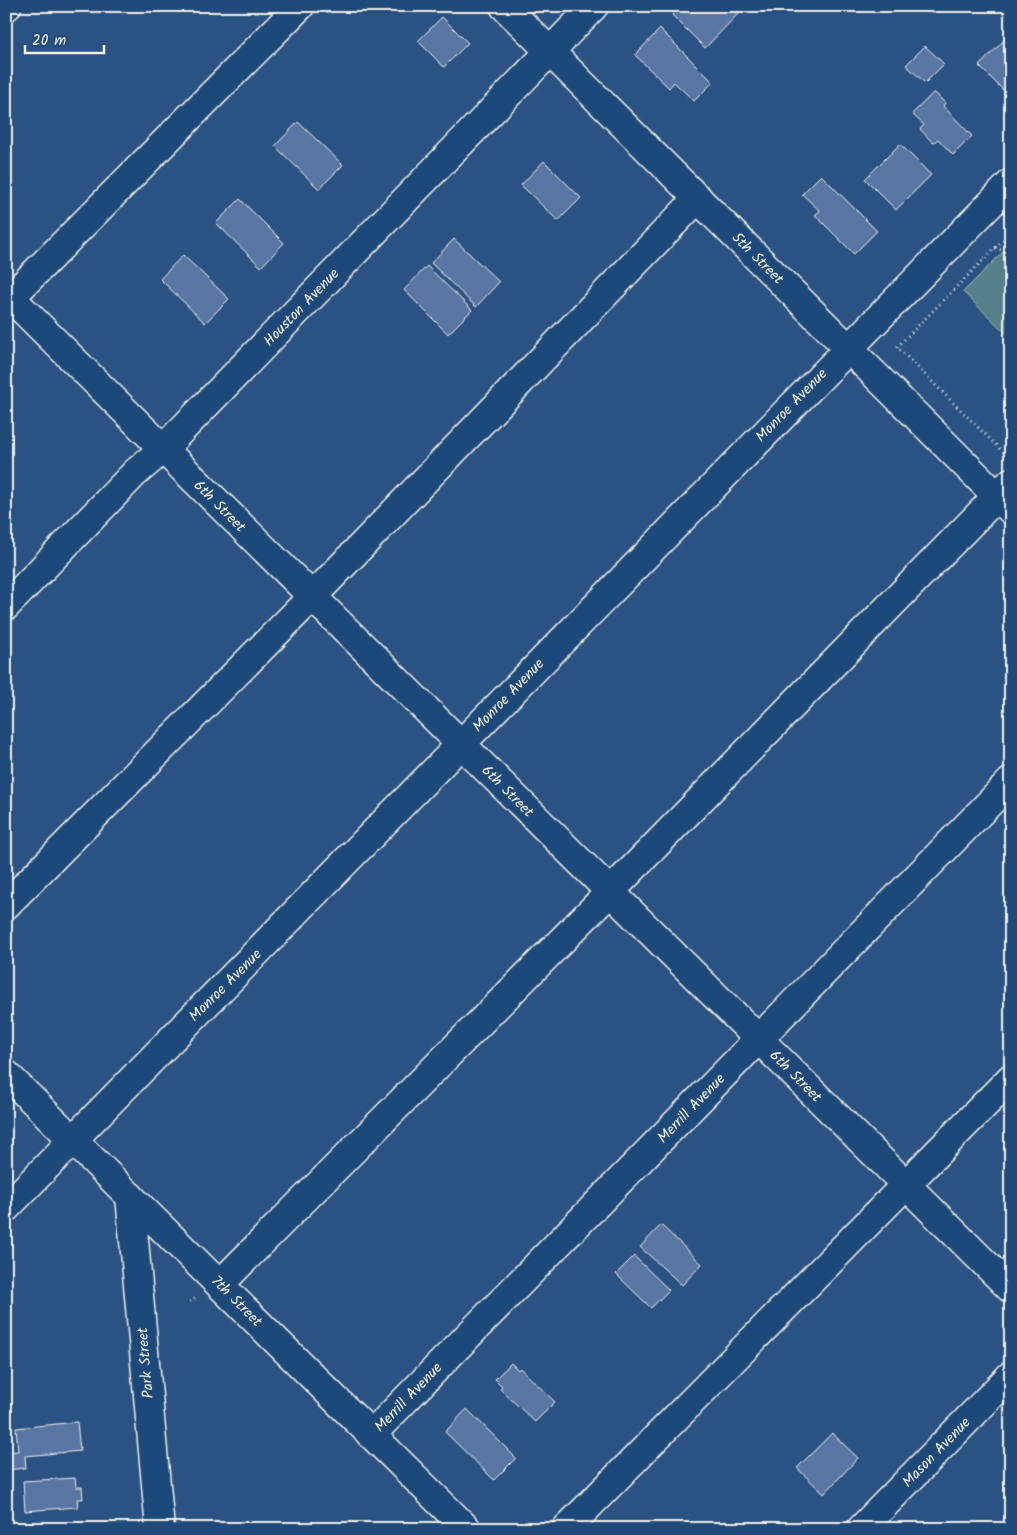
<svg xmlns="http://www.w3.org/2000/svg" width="1017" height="1535" font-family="Kalam,sans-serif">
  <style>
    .green { fill: #548089; stroke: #a4b8b8 }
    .building { fill: #5975a3; stroke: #f4f1e8 }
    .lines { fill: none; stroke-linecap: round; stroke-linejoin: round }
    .minor-casing { stroke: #f4f1e8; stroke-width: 31 }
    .major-casing { stroke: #f4f1e8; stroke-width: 31 }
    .path { stroke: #f4f1e8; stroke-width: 3; stroke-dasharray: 1 4; stroke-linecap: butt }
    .minor { stroke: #1f4a7a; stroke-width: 28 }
    .major { stroke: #1f4a7a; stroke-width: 28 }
    .labels { text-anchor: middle; stroke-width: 5; stroke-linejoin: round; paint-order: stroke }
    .street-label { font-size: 15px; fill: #f4f1e8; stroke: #1f4a7a }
  </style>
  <rect width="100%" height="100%" fill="#2a5282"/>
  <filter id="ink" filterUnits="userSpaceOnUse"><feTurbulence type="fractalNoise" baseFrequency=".02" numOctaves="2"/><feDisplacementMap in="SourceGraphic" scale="10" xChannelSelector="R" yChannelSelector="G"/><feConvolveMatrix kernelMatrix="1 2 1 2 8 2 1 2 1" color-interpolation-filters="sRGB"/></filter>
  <g filter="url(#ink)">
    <path class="green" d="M1011 244V338L963 292Z"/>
    <path class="building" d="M681 6H734L740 12 705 48 672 15Z
      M442 17 468 43 444 67 418 41Z
      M660 29 713 82 694 101 674 82 669 88 635 55Z
      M1011 33V90L1007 94 979 66Z
      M925 46 944 64 925 83 906 65Z
      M934 92 945 103 943 106 972 136 953 155 938 139 933 143 920 129 924 125 912 114Z
      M298 122 343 165 319 189 275 146Z
      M900 144 931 175 896 210 865 179Z
      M544 161 581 198 558 221 521 185Z
      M821 175 877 231 854 254 815 215 820 211 802 194Z
      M240 199 284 243 261 267 216 223Z
      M454 239 499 282 476 307 431 263Z
      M183 255 229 299 205 323 160 279Z
      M427 266 472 310 448 334 404 290Z
      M661 1225 702 1264 682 1285 640 1247Z
      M634 1256 669 1290 651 1308 616 1274Z
      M511 1363 518 1370 520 1368 555 1402 535 1422 500 1389 502 1386 495 1379Z
      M467 1409 516 1458 494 1480 445 1432Z
      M77 1422 80 1451 25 1456 26 1468 6 1470V1452L18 1451 16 1428Z
      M832 1433 858 1458 824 1494 797 1468Z
      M75 1478 76 1487H82L83 1499H77L78 1507 25 1511 23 1481Z"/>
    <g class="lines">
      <defs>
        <path id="minor" d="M504 6 1011 510
          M6 293 1011 1289
          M6 302 300 6
          M6 606 135 473 163 449 594 6
          M6 905 312 597 698 198
          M6 1074 467 1529
          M130 1196 160 1529
          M6 1208 1011 183
          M220 1284 610 892 1011 482
          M371 1435 1011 781
          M566 1529 1011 1078
          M861 1529 1011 1375"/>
        <path id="major" d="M6 7 7 6"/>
      </defs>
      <use href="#minor" class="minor-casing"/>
      <use href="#major" class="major-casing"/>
      <path class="path" d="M995 248 1011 253
        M1007 456 897 347 1011 232
        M190 1302 196 1298"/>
      <use href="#minor" class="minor"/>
      <use href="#major" class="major"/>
    </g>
  </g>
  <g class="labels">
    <g class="street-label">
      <text transform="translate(758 258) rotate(45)" y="5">5th Street</text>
      <text transform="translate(301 307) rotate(-46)" y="5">Houston Avenue</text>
      <text transform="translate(791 405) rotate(-46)" y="5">Monroe Avenue</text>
      <text transform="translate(220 506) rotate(45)" y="5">6th Street</text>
      <text transform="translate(508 695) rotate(-46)" y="5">Monroe Avenue</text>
      <text transform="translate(508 791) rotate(45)" y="5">6th Street</text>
      <text transform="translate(225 985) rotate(-45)" y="5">Monroe Avenue</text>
      <text transform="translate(796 1076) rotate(45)" y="5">6th Street</text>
      <text transform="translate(691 1108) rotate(-46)" y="5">Merrill Avenue</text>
      <text transform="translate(237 1301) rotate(45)" y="5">7th Street</text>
      <text transform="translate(145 1363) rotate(-95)" y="5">Park Street</text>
      <text transform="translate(408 1397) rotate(-46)" y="5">Merrill Avenue</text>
      <text transform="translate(936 1452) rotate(-46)" y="5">Mason Avenue</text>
    </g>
  </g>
  <rect width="1017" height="1535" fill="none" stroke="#1f4a7a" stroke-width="25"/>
  <rect x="12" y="12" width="992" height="1510" fill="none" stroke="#f4f1e8" stroke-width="2" filter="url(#ink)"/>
  <path d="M25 45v8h79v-8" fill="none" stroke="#f4f1e8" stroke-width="2.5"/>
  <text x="32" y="45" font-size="15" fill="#f4f1e8" stroke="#1f4a7a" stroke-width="4" paint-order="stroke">20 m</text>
</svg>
